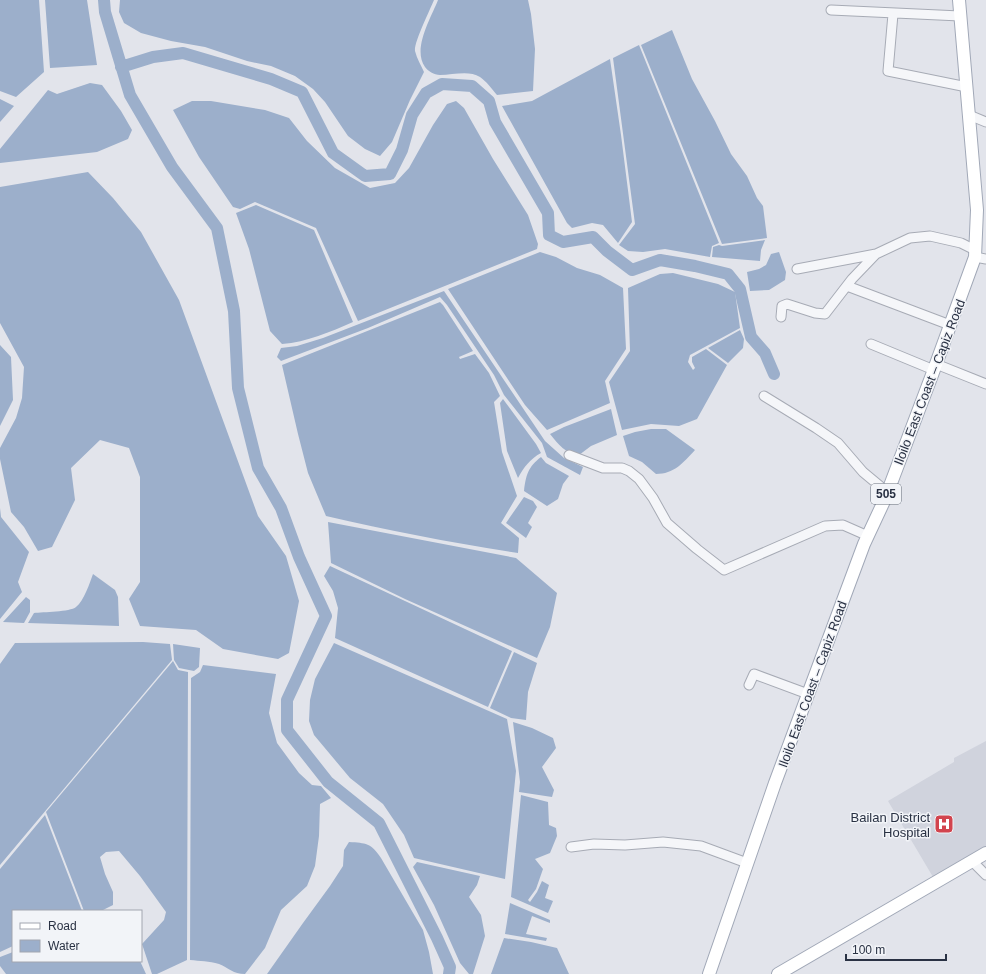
<svg xmlns="http://www.w3.org/2000/svg" width="986" height="974" font-family="Arial,sans-serif">
  <style>
    .built { fill: #d0d3dd }
    .water { fill: #9cafcb }
    .lines { fill: none; stroke-linecap: round; stroke-linejoin: round }
    .river { stroke: #9cafcb; stroke-width: 12 }
    .minor-casing { stroke: #a7abb5; stroke-width: 11 }
    .major-casing { stroke: #a1a8b7; stroke-width: 14 }
    .minor { stroke: #f5f6f9; stroke-width: 9 }
    .major { stroke: #fff; stroke-width: 12 }
    .labels { text-anchor: middle; stroke-width: 3; stroke-linejoin: round; paint-order: stroke }
    .shield { fill: #f2f4f8; stroke: #656c79; stroke-width: 1 }
    .shield-label { font-size: 12px; font-weight: bold; fill: #293143 }
    .street-label { font-size: 13px; fill: #293143; stroke: #f2f4f8 }
    .poi-label { font-size: 13px; fill: #293143; stroke: #f2f4f8; text-anchor: end }
  </style>
  <rect width="100%" height="100%" fill="#e2e4eb"/>
  <path class="built" d="M986 741V846L933 877 888 801 954 762V758Z"/>
  <path class="water" d="M0 0H39L44 72 16 97 0 91Z
    M45 0H87L97 65 50 68Z
    M120 0H434C430 10 414 42 415 51 417 59 421 65 424 72L410 100 392 142 380 156 365 149 348 136 325 102 313 89 295 76 271 66 247 61 205 47 171 41 141 33 124 23 119 12Z
    M438 0H528L531 14 535 49 533 91 497 95C492 89 486 81 480 77 469 70 453 75 440 75 434 75 428 71 425 67 412 49 431 18 438 0Z
    M672 30 692 79 715 121 731 154 747 176 757 198 763 206 767 238 722 244 641 45Z
    M639 45 719 243 712 246 710 257 665 249 643 252 628 251 619 245 635 224 613 58Z
    M610 59 621 135 632 222 618 243 603 225 592 223 572 228 567 223 502 106 532 101Z
    M90 83 102 85 121 111 132 130 128 139 97 152 0 163V149L48 90 57 94Z
    M0 99 14 106 0 122Z
    M192 101H211L265 110 289 118 307 141 335 168 370 188 395 183 409 168 433 125 447 104 456 101 464 108 493 159 528 215 538 244 537 249 358 321 316 228 255 202 240 209 233 207 199 157 173 110Z
    M88 172 113 198 141 232 179 300 258 516 286 556 299 601 289 653 278 659 223 649 196 630 140 626 129 599 140 582V477L129 448 100 440 71 468 75 500 52 547 38 551 24 527 11 512 0 459V448L16 418 22 398 24 367 0 323V187Z
    M256 205 314 230 353 322C330 332 307 342 282 344L270 331 249 249 236 213Z
    M765 240 761 250 760 261 712 257 713 247 719 245 722 246Z
    M540 252 556 257 577 268 600 275 623 288 626 349 605 381 610 403 547 430 525 405 448 289Z
    M779 252 786 272 785 280 769 290 750 291 747 272 759 269 766 265 771 254Z
    M673 273 718 284 735 292 740 328 690 355 688 362 693 370 695 368 692 362V357L706 349 727 365 697 419 679 426 651 424 622 430 609 382 630 351 628 288 660 274Z
    M444 291 545 441 564 458 583 467 580 475 547 457 542 443 504 395 494 375 447 305 440 297 368 328 281 361 277 357 281 348 297 346 323 338Z
    M440 302 443 305 473 351 459 357 460 359 475 354 489 373 500 396 494 402 502 452 517 496 501 523 519 538 518 553C453 543 390 531 326 516L308 473 298 434 282 365Z
    M740 330 744 339 743 348 728 363 708 348Z
    M0 345 11 357 13 400 0 426Z
    M503 399 536 444 541 453C530 459 524 467 518 478L507 451 500 403Z
    M611 409 617 435 591 446 579 455C565 453 559 445 550 434L564 427Z
    M651 429H666L695 450C683 463 674 474 656 474L642 462 629 456 623 436 635 432Z
    M541 457 546 463 569 476 563 484 558 499 547 506 524 491C526 475 528 467 541 457Z
    M524 497 533 501 537 507 528 523 532 527 526 538 506 523Z
    M0 508 1 517 29 552 18 582 22 592 0 619Z
    M328 522 516 558 557 593 550 627 537 658 405 599 331 563Z
    M330 566 512 651 488 707 335 638 338 608 333 591 324 576Z
    M93 574 115 590 118 597 119 626 28 623 34 613C43 612 70 612 76 607 84 601 90 582 93 574Z
    M26 597 30 600V612L24 623 3 622Z
    M143 642 170 644 172 660 0 865V664L15 643Z
    M334 643 507 719 516 771 505 879 414 858 404 835 383 804 350 778 314 735 309 721 310 700 315 679Z
    M173 644 200 648 199 667 194 671 179 668 174 660Z
    M514 652 537 663 528 692 526 720 511 718 490 708Z
    M173 661 178 670 188 672 187 960 157 974H152L142 944 164 920 166 912 140 876 119 851 106 852 100 857 105 874 113 892V905L101 911H84L46 812Z
    M203 665 276 674 269 713 277 743 299 773 312 785 321 786 331 798 320 804 319 836 315 866 307 886 281 910 265 948 245 974C233 974 229 968 219 964 209 961 200 961 190 960L191 678 200 672Z
    M513 722 532 728 553 738 556 748 542 767 554 790 552 797 519 792 520 782Z
    M521 795 548 802 549 825 556 828 557 836 550 853 535 859 543 869 536 889 528 900 530 902 537 892 542 881 549 885 545 898 553 901 548 913 511 897Z
    M45 815 82 911H13V946L0 952V869Z
    M349 842C366 843 371 843 381 858L423 930 429 952 433 974H267L303 923 330 886 343 866 344 850Z
    M417 862 480 876 477 885 469 897 481 915 485 936 473 974H469L460 963 434 905 413 867Z
    M510 903 550 920V923L532 916 526 934 547 938 546 941 505 934Z
    M504 938 531 942 557 948 569 974H491Z
    M13 952V961H140L146 974H6L0 966V957Z"/>
  <g class="lines">
    <path class="river" d="M104 0 105 12 130 95 172 167 217 228 234 311 238 388 258 468 281 508 299 557 326 616 287 700V730L328 782 379 823 437 938 450 967 449 974
      M121 67 153 57 183 53 271 79 302 92 333 153 365 176 390 174 402 150 412 115 426 93 442 84 472 86 489 101 495 122 548 213 549 235 563 242 593 237 607 251 632 270 660 260 695 266 728 274 740 289 751 337 765 353 774 374"/>
    <defs>
      <path id="minor" d="M831 10 960 16
        M893 14 888 71 967 87
        M969 115 986 122
        M975 257 986 259
        M797 269 876 254 910 238 930 236 961 243 975 250
        M847 286 950 325
        M781 317 782 306 787 304 815 313 825 314 852 279 876 254
        M871 344 934 370
        M936 364 986 384
        M764 396 816 428 838 443 863 472 887 492
        M569 455 603 468H622L629 471 639 479 653 498 667 523 697 549 724 570 825 526 843 525 868 536
        M749 685 754 674 808 694
        M571 847 594 844 625 845 663 842 701 846 747 863
        M972 861 986 875"/>
      <path id="major" d="M709 974 775 783 864 544 885 499 932 375 975 257 977 210 959 0
        M778 974 986 853"/>
    </defs>
    <use href="#minor" class="minor-casing"/>
    <use href="#major" class="major-casing"/>
    <use href="#minor" class="minor"/>
    <use href="#major" class="major"/>
  </g>
  <defs>
    <symbol id="hospital-square" viewBox="-11 -11 22 22"><rect x="-9" y="-9" width="18" height="18" rx="4" fill="#d2444e" stroke="#f2f4f8"/><path d="M-5-5h3v3.5h4V-5h3V5h-3V1.5h-4V5h-3Z" fill="#fff"/></symbol>
  </defs>
  <g fill-rule="evenodd">
    <use href="#hospital-square" x="933" y="813" width="22" height="22"/>
  </g>
  <g class="labels">
    <rect class="shield" x="871" y="484" width="30" height="20" rx="3"/>
    <g class="shield-label">
      <text x="886" y="498">505</text>
    </g>
    <g class="street-label">
      <text transform="translate(929 382) rotate(-69)" y="5">Iloilo East Coast – Capiz Road</text>
      <text transform="translate(812 684) rotate(-70)" y="5">Iloilo East Coast – Capiz Road</text>
    </g>
    <g class="poi-label">
      <text x="930" y="822">Bailan District<tspan x="930" dy="15">Hospital</tspan></text>
    </g>
  </g>
  <rect x="12" y="910" width="130" height="52" fill="#f2f4f8" stroke="#a2a6b0"/>
  <rect x="20" y="923" width="20" height="6" fill="#ffffff" stroke="#a2a6b0"/>
  <text x="48" y="930" font-size="12" fill="#293143">Road</text>
  <rect x="20" y="940" width="20" height="12" fill="#9cafcb" stroke="#a2a6b0"/>
  <text x="48" y="950" font-size="12" fill="#293143">Water</text>
  <path d="M846 954v6h100v-6" fill="none" stroke="#293143" stroke-width="2"/>
  <text x="852" y="954" font-size="12" fill="#293143" stroke="#f2f4f8" stroke-width="3" paint-order="stroke">100 m</text>
</svg>
